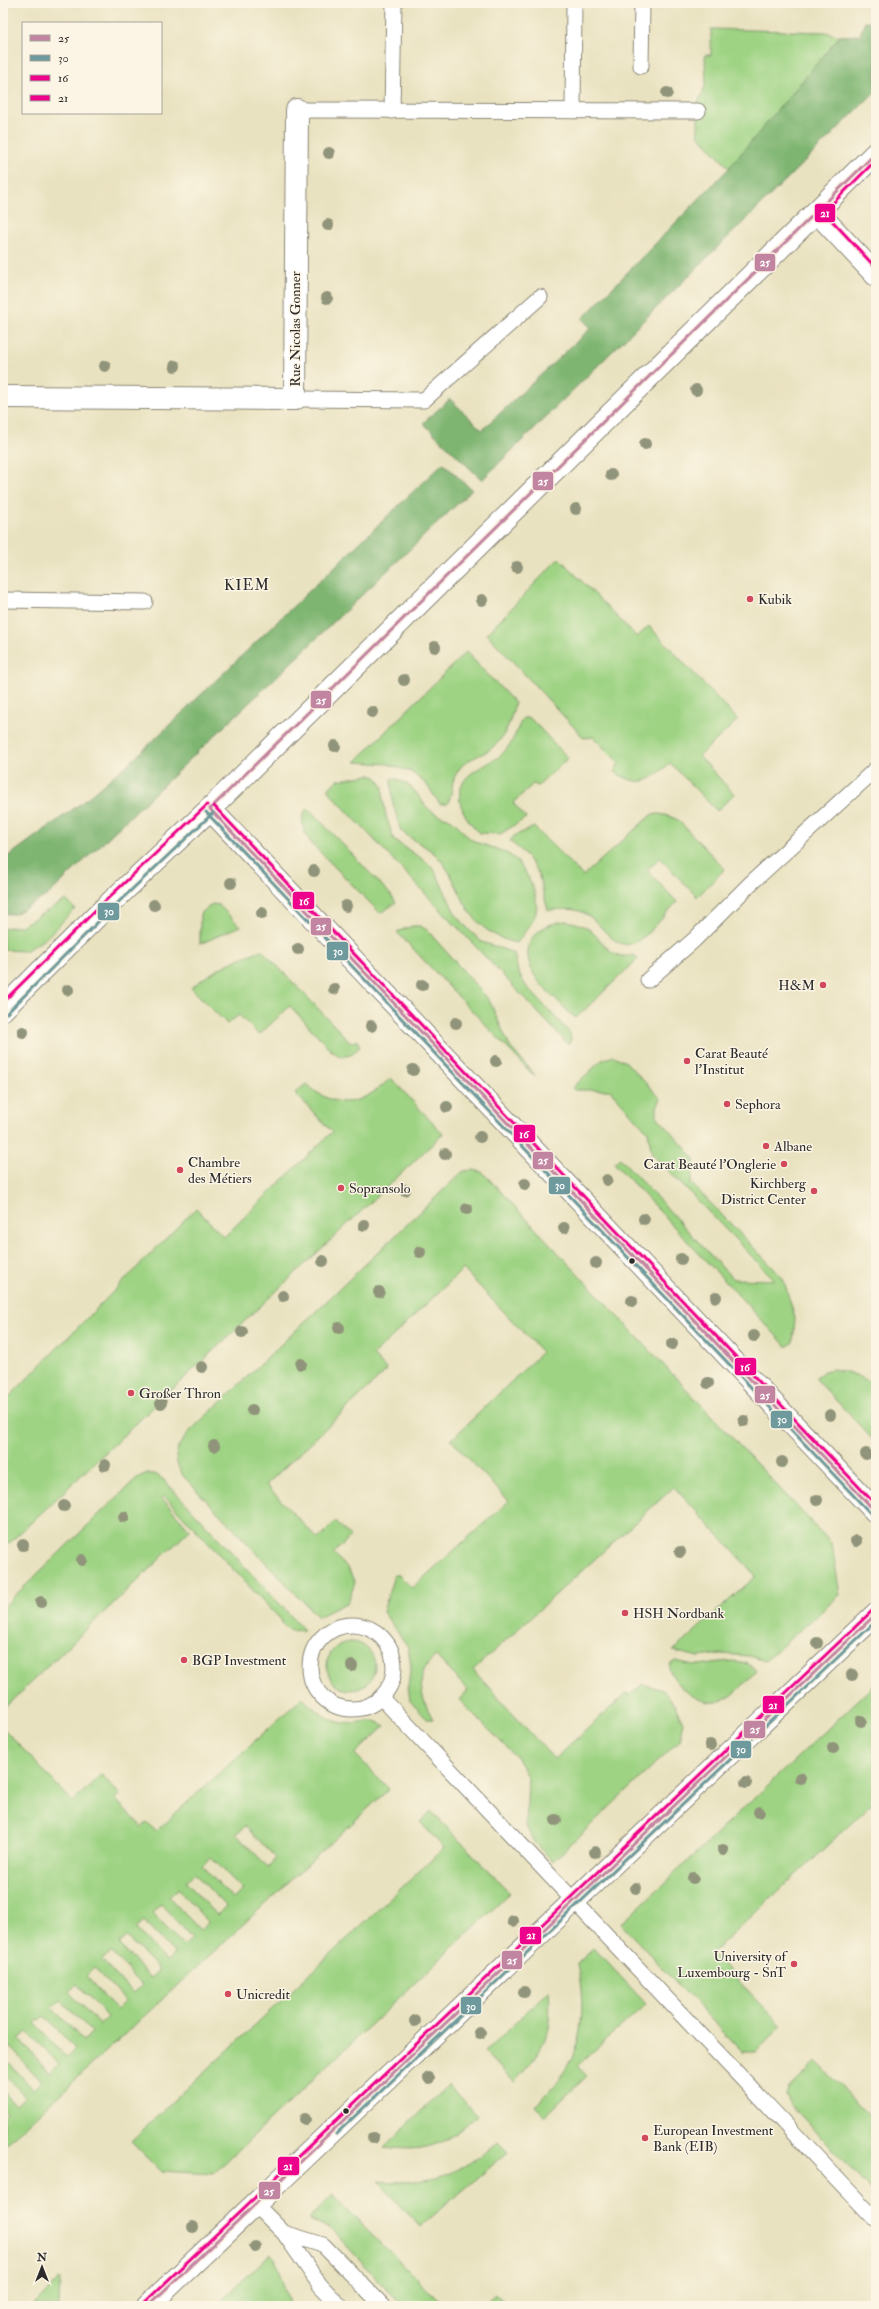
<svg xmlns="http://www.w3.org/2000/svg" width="879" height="2309" font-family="'IM FELL Double Pica',serif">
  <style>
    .green { fill: #9ed383; stroke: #647f57; fill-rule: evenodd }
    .forest { fill: #7eb571; stroke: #54704e }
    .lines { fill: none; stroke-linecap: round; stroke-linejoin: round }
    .lane-casing { stroke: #8a8676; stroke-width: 17 }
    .street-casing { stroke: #8a8676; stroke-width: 24 }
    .secondary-casing { stroke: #8a8676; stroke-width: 24 }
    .lane { stroke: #fff; stroke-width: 15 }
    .street { stroke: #fff; stroke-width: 22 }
    .secondary { stroke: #fff; stroke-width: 22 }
    .bus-1-casing { stroke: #fcf5e5; stroke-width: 6 }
    .bus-2-casing { stroke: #fcf5e5; stroke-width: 6 }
    .bus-3-casing { stroke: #fcf5e5; stroke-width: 6 }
    .bus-4-casing { stroke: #fcf5e5; stroke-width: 6 }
    .bus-1 { stroke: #c285a1; stroke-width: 3 }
    .bus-2 { stroke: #6f9a9d; stroke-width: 3 }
    .bus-3 { stroke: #ed028c; stroke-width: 3 }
    .bus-4 { stroke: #ed028c; stroke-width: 3 }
    .tree { fill: #90947a }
    .poi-dot { fill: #d1495b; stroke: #fcf5e5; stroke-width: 1.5 }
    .bus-dot { fill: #2b2b2b; stroke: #fcf5e5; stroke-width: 1.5 }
    .labels { text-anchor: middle; stroke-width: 3; stroke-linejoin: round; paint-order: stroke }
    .street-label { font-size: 14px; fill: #2b2b2b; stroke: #fcf5e5 }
    .poi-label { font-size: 14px; fill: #2b2b2b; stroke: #fcf5e5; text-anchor: start }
    .neighbourhood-label { font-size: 15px; letter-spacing: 1px; fill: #2b2b2b; stroke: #fcf5e5 }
    .line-badge { stroke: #fcf5e5; stroke-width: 1.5 }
    .badge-label { font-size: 11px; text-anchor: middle; font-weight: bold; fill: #fff }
  </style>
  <rect width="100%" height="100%" fill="#fcf5e5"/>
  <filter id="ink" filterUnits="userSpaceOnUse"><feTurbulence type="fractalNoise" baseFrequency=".025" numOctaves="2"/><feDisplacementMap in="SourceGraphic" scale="8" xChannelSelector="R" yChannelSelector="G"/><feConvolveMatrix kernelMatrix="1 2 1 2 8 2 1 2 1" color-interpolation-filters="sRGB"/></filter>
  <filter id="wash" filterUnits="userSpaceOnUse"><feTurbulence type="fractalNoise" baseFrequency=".012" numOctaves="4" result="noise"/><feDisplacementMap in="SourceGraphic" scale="16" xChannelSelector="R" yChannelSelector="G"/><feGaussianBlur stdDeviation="0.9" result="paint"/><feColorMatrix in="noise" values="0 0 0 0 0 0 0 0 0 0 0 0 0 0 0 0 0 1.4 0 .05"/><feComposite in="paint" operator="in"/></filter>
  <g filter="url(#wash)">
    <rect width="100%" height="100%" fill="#e9e2c0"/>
    <path class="green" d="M711 29 826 32 840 36 729 168 698 135V103L706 84 705 55H711Z
      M559 558 637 637 649 626 738 720 699 756 734 794 717 811 670 763C647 783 643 788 614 772L619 763 593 737 584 738 487 634Z
      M466 652 515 703C511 720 505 740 489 750 480 756 467 759 460 768 449 781 454 794 447 804H440L426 784 411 772 388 764 355 762Z
      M523 718H530L568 758 538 786 533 784 513 803 526 818 500 834 480 833C463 818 448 791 472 773 482 765 494 762 503 753 514 742 516 730 523 718Z
      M370 775 376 777 383 787V799L386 816 394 840 428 863 436 873 455 913 469 930 482 942 514 953 518 972 526 986 570 1033 571 1040 568 1044 329 792V788L337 780Z
      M394 778C423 788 416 803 436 814 442 817 448 817 453 821 460 826 464 835 472 840 485 847 500 848 511 856 526 866 543 901 534 918 530 924 521 938 517 943 509 942 503 939 497 936 460 917 462 882 437 856 427 846 412 840 401 831L393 804 391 779Z
      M308 808 390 894 396 903 380 913 312 844C303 832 298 820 308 808Z
      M659 814 669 816 678 820 725 869 697 897 660 858 647 870 677 902C666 913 648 937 634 943 614 952 600 920 584 913 573 907 560 910 548 910L538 873 525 854 510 841 514 836 534 827 583 876 651 815Z
      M66 900 75 909 45 939 25 951 3 950V928L21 926Z
      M212 904 219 905 240 926 200 944V914Z
      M566 921C575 922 583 925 590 930 605 943 611 961 634 955L638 959 576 1018C568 1013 562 1005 556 999 549 992 539 984 535 976 517 946 535 924 566 921Z
      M412 926H420L427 930 489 1000 510 1047 535 1075 534 1076 397 932Z
      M262 950 351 1043 357 1040 360 1047 351 1055 341 1057 332 1051 290 1006 259 1035 239 1015 227 1024 191 988C213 970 235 959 262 950Z
      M614 1056 626 1062 661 1099 657 1107V1116L695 1159 691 1183 783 1278 795 1318 793 1342 787 1347 614 1163 620 1158 733 1279 775 1280 652 1154 648 1132 610 1090H575L572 1088 602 1060Z
      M391 1078 443 1134 3 1549V1403L196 1208 224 1237 332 1132 295 1093 306 1084C338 1112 362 1105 391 1078Z
      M473 1170 482 1172 488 1178 832 1544 840 1595 765 1661 750 1656 721 1654 699 1657 673 1651 756 1576 674 1487 473 1670 554 1759 627 1693 630 1695 643 1684 663 1690 675 1706 683 1722 679 1741 553 1861 535 1844 526 1826 528 1778 517 1758 459 1700 468 1690 436 1656C413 1673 421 1699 433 1719H427L410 1701 408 1686 411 1665 408 1647 383 1612 394 1575H399L412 1588 509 1501 451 1440 542 1352 463 1269 373 1355 387 1370 266 1485 318 1539 336 1521 350 1537 333 1554 348 1568 355 1583 348 1602 318 1617 184 1477C172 1459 174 1450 188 1433L458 1176 464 1171Z
      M833 1369C849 1372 863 1376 876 1387V1443L815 1378 824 1371Z
      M145 1474H155L164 1480 304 1630 291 1631 281 1623 282 1621 164 1496 162 1498 190 1530 3 1709V1607L137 1478Z
      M327 1666a24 24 0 1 1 48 0a24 24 0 1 1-48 0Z
      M676 1661C682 1662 690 1665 697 1665 714 1664 745 1654 756 1671 747 1680 737 1694 726 1699 704 1711 677 1688 669 1669L670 1664Z
      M876 1683V1800L712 1953 782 2026 756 2052H742L621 1924Z
      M303 1697C313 1709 327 1721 344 1723 359 1725 372 1715 385 1726L355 1754 389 1789 3 2147V2117L7 2113 3 2108V2091L16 2105 25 2096 3 2073V2056L33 2089 41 2081 10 2047 3 2054V1728L73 1802 101 1774 120 1795 115 1799 142 1827 147 1823 156 1831ZM245 1826 276 1858 268 1867 236 1834ZM211 1857 243 1890 233 1899 202 1866ZM194 1873 226 1906 217 1915 186 1882ZM178 1889 208 1922 200 1930 169 1897ZM161 1904 192 1938 184 1946 152 1913ZM144 1921 175 1954 167 1962 136 1928ZM127 1937 159 1970 150 1978 119 1944ZM111 1952 142 1985 133 1994 102 1960ZM94 1968 126 2001 117 2010 86 1976ZM77 1984 108 2017 100 2025 69 1992ZM61 2000 92 2032 84 2041 52 2008ZM44 2016 75 2048 66 2057 35 2023ZM27 2032 59 2064 50 2073 19 2039Z
      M431 1811 510 1893 213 2174 161 2171 131 2141 444 1848 420 1822Z
      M594 1948 646 2004 577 2066 587 2076 545 2116 535 2106C580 2065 589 2023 577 1964Z
      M549 1990C552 2035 545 2050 514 2082L485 2052Z
      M816 2061 876 2122V2195L790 2104 786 2095 790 2086Z
      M448 2085 477 2115C444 2145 429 2153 384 2147Z
      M498 2142 508 2152 420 2227 378 2181C429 2185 459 2176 498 2142Z
      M333 2195 444 2306H403L330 2228 308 2219Z
      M270 2254 275 2259 290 2306H216Z
      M60 2279 59 2306H33Z
      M496 2293 508 2306H482Z"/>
    <path class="forest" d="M865 21 876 22V91L482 480 423 423 450 399 482 430 591 328 582 319 729 168 840 36 860 35Z
      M443 463 472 490 48 895 15 914H3V860L80 804 136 757Z"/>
  </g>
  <g filter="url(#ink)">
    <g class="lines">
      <defs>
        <path id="lane" d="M641 66 642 3
          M297 110 698 111
          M392 111 394 3
          M573 111 574 3
          M295 399 424 400 540 297
          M3 600 145 602
          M648 980 694 940 751 883 876 769
          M310 1667a42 42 0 1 1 84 0a42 42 0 1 1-84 0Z
          M381 1697 876 2220
          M255 2204 284 2233 323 2245 383 2306
          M284 2233 320 2285 340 2306"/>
        <path id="street" d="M817 212 876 275
          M3 397 295 399 297 110
          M210 809 876 1512
          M148 2306 876 1614"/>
        <path id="secondary" d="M3 1009 106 907 210 809 876 153"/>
      </defs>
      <use href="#lane" class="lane-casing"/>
      <use href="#street" class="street-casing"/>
      <use href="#secondary" class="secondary-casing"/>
      <use href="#lane" class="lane"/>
      <use href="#street" class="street"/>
      <use href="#secondary" class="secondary"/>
      <defs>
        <path id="bus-1" d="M210 809 876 1512
          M210 809 876 153
          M148 2306 876 1614"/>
        <path id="bus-2" d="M206 812 872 1515
          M7 1013 109 911 213 813
          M336 2134 876 1621"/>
        <path id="bus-3" d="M214 806 876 1505
          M3 1002 103 903 207 805"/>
        <path id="bus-4" d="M876 160 824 212 876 268
          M145 2302 873 1610"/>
      </defs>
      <use href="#bus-1" class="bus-1-casing"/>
      <use href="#bus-2" class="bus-2-casing"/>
      <use href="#bus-3" class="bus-3-casing"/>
      <use href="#bus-4" class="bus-4-casing"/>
      <use href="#bus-1" class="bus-1"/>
      <use href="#bus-2" class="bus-2"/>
      <use href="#bus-3" class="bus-3"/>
      <use href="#bus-4" class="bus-4"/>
    </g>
    <g class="tree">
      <circle cx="667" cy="93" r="6"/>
      <circle cx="329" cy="153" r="6"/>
      <circle cx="328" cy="225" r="6"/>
      <circle cx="327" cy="298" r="6"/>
      <circle cx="105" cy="366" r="6"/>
      <circle cx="175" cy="366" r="6"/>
      <circle cx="696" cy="390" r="6"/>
      <circle cx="645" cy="444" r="6"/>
      <circle cx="611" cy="475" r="6"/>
      <circle cx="576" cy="509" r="6"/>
      <circle cx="517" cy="567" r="6"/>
      <circle cx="482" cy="600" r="6"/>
      <circle cx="435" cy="647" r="6"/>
      <circle cx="404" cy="680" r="6"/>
      <circle cx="372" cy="712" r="6"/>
      <circle cx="335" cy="746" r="6"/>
      <circle cx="314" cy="871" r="6"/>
      <circle cx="231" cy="883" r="6"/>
      <circle cx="154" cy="905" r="6"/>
      <circle cx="346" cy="906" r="6"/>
      <circle cx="262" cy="913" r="6"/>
      <circle cx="298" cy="949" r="6"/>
      <circle cx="422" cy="985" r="6"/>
      <circle cx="334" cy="989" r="6"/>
      <circle cx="68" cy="990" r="6"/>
      <circle cx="456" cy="1023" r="6"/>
      <circle cx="371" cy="1026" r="6"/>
      <circle cx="23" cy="1032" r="6"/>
      <circle cx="496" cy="1061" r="6"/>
      <circle cx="413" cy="1070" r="6"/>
      <circle cx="447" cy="1107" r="6"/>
      <circle cx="480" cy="1137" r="6"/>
      <circle cx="445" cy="1154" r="6"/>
      <circle cx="607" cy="1180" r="6"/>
      <circle cx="525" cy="1184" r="6"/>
      <circle cx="405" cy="1190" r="6"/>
      <circle cx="467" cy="1209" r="6"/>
      <circle cx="644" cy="1219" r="6"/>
      <circle cx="364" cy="1225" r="6"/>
      <circle cx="564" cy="1228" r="6"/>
      <circle cx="420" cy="1252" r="6"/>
      <circle cx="681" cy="1259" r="6"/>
      <circle cx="323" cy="1261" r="6"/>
      <circle cx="596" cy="1263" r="6"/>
      <circle cx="379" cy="1292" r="6"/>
      <circle cx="283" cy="1296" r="6"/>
      <circle cx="716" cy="1297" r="6"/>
      <circle cx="632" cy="1301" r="6"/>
      <circle cx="339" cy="1328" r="6"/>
      <circle cx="242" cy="1332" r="6"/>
      <circle cx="754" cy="1336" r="6"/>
      <circle cx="672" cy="1344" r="6"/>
      <circle cx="301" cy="1364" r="6"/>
      <circle cx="202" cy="1367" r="6"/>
      <circle cx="708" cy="1383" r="6"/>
      <circle cx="161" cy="1403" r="6"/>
      <circle cx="252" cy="1410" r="6"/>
      <circle cx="830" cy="1415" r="6"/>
      <circle cx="744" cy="1421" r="6"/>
      <circle cx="214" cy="1446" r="6"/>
      <circle cx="866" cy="1454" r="6"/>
      <circle cx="782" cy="1462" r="6"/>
      <circle cx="105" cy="1465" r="6"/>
      <circle cx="817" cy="1500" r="6"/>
      <circle cx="64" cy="1506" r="6"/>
      <circle cx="124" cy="1517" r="6"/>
      <circle cx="856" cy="1541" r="6"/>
      <circle cx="23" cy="1545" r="6"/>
      <circle cx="680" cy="1552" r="6"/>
      <circle cx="82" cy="1560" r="6"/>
      <circle cx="41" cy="1602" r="6"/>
      <circle cx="817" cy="1643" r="6"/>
      <circle cx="352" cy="1666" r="6"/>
      <circle cx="852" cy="1675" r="6"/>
      <circle cx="861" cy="1721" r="6"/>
      <circle cx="710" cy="1745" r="6"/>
      <circle cx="833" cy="1748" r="6"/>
      <circle cx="800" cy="1778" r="6"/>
      <circle cx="746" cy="1783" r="6"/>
      <circle cx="759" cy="1812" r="6"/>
      <circle cx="556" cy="1820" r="6"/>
      <circle cx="723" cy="1850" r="6"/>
      <circle cx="595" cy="1852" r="6"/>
      <circle cx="693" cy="1878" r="6"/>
      <circle cx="636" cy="1888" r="6"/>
      <circle cx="513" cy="1921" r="6"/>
      <circle cx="524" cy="1992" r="6"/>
      <circle cx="415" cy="2021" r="6"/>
      <circle cx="480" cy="2033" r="6"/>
      <circle cx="429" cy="2078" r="6"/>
      <circle cx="305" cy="2119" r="6"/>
      <circle cx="373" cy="2138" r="6"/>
      <circle cx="193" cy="2227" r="6"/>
      <circle cx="255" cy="2247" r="6"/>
    </g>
  </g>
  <g class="poi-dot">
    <circle cx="750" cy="599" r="4"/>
    <circle cx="823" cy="985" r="4"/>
    <circle cx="687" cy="1061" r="4"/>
    <circle cx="727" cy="1104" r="4"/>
    <circle cx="766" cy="1146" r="4"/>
    <circle cx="784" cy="1164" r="4"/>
    <circle cx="180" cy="1170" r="4"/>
    <circle cx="341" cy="1188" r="4"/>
    <circle cx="814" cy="1191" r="4"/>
    <circle cx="131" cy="1393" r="4"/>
    <circle cx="625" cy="1613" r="4"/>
    <circle cx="184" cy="1660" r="4"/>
    <circle cx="794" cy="1964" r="4"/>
    <circle cx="228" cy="1994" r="4"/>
    <circle cx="645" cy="2138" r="4"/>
  </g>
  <g class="bus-dot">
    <circle cx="632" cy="1261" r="3.5"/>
    <circle cx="346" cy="2111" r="3.5"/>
  </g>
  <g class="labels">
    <g class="street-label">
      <text transform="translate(295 329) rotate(-90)" y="5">Rue Nicolas Gonner</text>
    </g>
    <g class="poi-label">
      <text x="758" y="604">Kubik</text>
      <text x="815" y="990" text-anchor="end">H&amp;M</text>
      <text x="695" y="1058">Carat Beauté<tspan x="695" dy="16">l'Institut</tspan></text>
      <text x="735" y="1109">Sephora</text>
      <text x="774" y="1151">Albane</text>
      <text x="188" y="1167">Chambre<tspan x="188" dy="16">des Métiers</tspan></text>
      <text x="776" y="1169" text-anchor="end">Carat Beauté l'Onglerie</text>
      <text x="806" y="1188" text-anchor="end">Kirchberg<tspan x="806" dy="16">District Center</tspan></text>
      <text x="349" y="1193">Sopransolo</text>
      <text x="139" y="1398">Großer Thron</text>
      <text x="633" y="1618">HSH Nordbank</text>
      <text x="192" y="1665">BGP Investment</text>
      <text x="786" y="1961" text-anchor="end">University of<tspan x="786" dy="16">Luxembourg - SnT</tspan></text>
      <text x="236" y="1999">Unicredit</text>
      <text x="653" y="2135">European Investment<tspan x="653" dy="16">Bank (EIB)</tspan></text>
    </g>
    <g class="neighbourhood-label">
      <text x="247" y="590">KIEM</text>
    </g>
  </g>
  <g class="line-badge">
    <rect x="814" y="203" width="22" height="20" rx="4" fill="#ed028c"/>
    <rect x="754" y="253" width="22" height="19" rx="4" fill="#c285a1"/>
    <rect x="532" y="471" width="22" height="20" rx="4" fill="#c285a1"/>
    <rect x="310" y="690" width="22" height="19" rx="4" fill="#c285a1"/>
    <rect x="292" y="891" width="23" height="19" rx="4" fill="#ed028c"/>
    <rect x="97" y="902" width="23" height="19" rx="4" fill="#6f9a9d"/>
    <rect x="310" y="917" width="22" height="19" rx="4" fill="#c285a1"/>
    <rect x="326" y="941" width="23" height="20" rx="4" fill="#6f9a9d"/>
    <rect x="513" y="1124" width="23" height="19" rx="4" fill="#ed028c"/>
    <rect x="532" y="1151" width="22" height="19" rx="4" fill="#c285a1"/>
    <rect x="548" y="1176" width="23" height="19" rx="4" fill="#6f9a9d"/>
    <rect x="734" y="1357" width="23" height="19" rx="4" fill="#ed028c"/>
    <rect x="754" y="1385" width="22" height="19" rx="4" fill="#c285a1"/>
    <rect x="770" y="1410" width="23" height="19" rx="4" fill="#6f9a9d"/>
    <rect x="762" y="1695" width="23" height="19" rx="4" fill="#ed028c"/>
    <rect x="743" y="1720" width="23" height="19" rx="4" fill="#c285a1"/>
    <rect x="730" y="1740" width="22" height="19" rx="4" fill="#6f9a9d"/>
    <rect x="519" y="1926" width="23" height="19" rx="4" fill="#ed028c"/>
    <rect x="501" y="1950" width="22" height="20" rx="4" fill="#c285a1"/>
    <rect x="460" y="1996" width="22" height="19" rx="4" fill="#6f9a9d"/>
    <rect x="277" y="2156" width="23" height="20" rx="4" fill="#ed028c"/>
    <rect x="258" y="2181" width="23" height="19" rx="4" fill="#c285a1"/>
  </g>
  <g class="badge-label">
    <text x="825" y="217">21</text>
    <text x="765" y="266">25</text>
    <text x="543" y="485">25</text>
    <text x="321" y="704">25</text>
    <text x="304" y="905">16</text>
    <text x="109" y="915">30</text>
    <text x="321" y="930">25</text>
    <text x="338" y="955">30</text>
    <text x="524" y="1138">16</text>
    <text x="543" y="1164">25</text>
    <text x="560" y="1189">30</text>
    <text x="745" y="1371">16</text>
    <text x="765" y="1399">25</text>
    <text x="782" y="1423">30</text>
    <text x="773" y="1709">21</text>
    <text x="755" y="1733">25</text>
    <text x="741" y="1753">30</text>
    <text x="531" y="1939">21</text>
    <text x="512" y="1964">25</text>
    <text x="471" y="2010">30</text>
    <text x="288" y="2170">21</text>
    <text x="269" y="2195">25</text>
  </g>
  <rect width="879" height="2309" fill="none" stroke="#fcf5e5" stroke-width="16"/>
  <rect x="22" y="22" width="140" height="92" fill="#fcf5e5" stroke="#a8a49b"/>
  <rect x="30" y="35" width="20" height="6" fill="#c285a1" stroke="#a8a49b"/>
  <text x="58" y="42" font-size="12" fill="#2b2b2b">25</text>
  <rect x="30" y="55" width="20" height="6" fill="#6f9a9d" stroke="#a8a49b"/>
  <text x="58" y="62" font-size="12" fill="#2b2b2b">30</text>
  <rect x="30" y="75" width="20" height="6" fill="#ed028c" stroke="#a8a49b"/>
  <text x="58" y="82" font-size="12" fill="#2b2b2b">16</text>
  <rect x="30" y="95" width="20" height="6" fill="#ed028c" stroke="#a8a49b"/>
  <text x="58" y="102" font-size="12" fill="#2b2b2b">21</text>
  <g transform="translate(42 2267)" stroke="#fcf5e5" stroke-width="3" paint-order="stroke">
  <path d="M0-3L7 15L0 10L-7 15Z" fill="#2b2b2b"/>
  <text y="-6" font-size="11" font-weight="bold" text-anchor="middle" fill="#2b2b2b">N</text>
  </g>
</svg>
